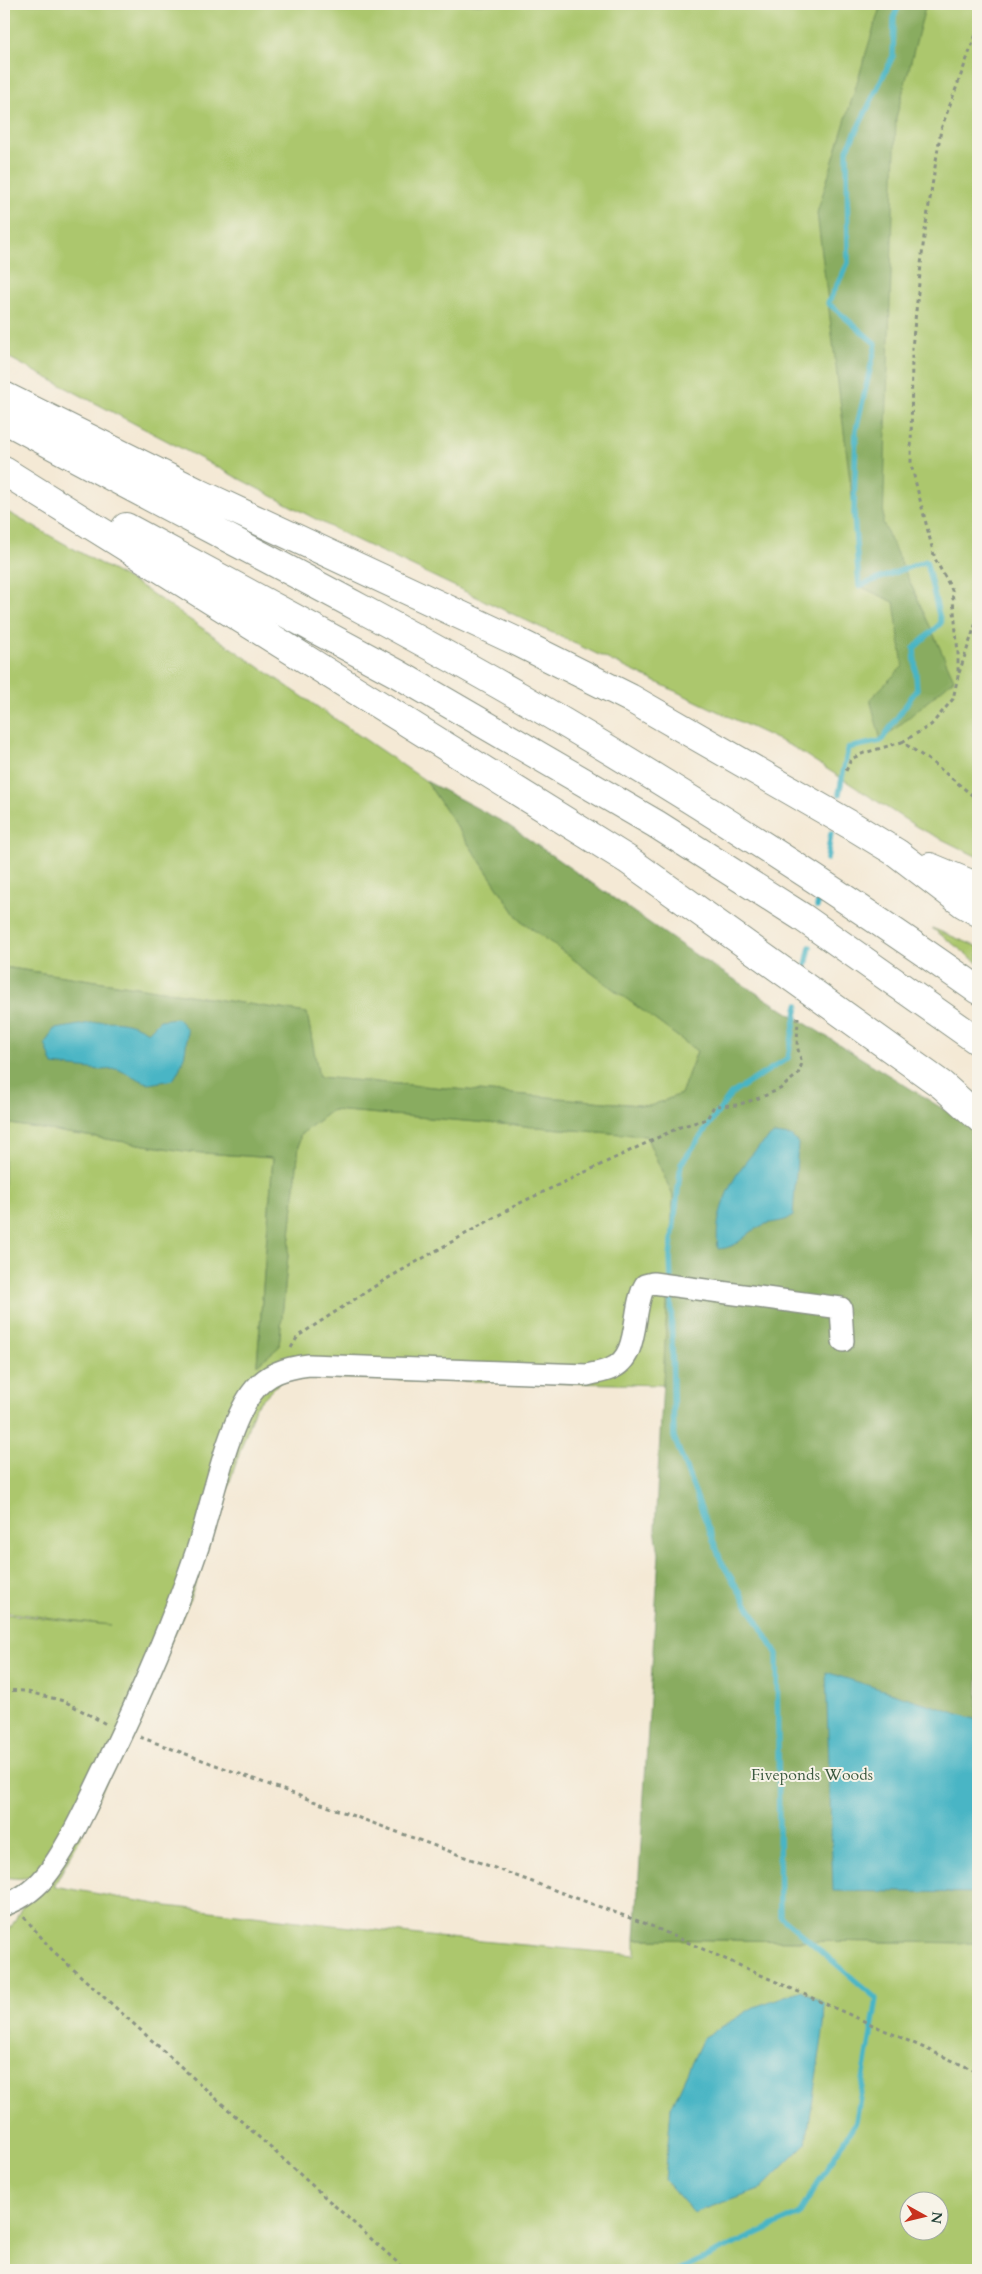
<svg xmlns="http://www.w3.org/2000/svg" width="982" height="2274" font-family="Cardo,serif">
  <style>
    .green { fill: #acc76d; stroke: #668250; fill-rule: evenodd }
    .forest { fill: #89ac60; stroke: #54744a }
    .water { fill: #48b5c5; stroke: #34797c }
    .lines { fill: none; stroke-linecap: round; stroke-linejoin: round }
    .stream { stroke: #48b5c5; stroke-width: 5.5 }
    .minor-casing { stroke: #8a9384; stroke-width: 24 }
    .highway-casing { stroke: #8a9384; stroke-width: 30 }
    .path { stroke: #8a9384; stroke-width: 3; stroke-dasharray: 4 4; stroke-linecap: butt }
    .minor { stroke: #fff; stroke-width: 21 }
    .highway { stroke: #fff; stroke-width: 28 }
    .labels { text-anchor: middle; stroke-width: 4; stroke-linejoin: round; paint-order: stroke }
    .park-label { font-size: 16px; fill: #3b593f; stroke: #f7f3e8 }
  </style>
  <rect width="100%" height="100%" fill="#f7f3e8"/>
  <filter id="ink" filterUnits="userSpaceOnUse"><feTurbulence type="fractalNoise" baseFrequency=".02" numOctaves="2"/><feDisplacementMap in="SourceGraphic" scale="10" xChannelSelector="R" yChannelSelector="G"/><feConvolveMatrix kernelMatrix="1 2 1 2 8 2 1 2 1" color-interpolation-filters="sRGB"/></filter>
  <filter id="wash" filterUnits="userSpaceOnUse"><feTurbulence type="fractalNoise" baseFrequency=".0096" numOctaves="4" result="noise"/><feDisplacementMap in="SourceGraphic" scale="20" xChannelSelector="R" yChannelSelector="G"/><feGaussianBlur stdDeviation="1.12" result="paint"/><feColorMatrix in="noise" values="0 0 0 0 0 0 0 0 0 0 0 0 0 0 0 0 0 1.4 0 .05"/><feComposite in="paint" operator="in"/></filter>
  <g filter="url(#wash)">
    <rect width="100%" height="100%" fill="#f4e9d5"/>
    <path class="green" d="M4 4H978V857L917 827 793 747 346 535 4 355Z
      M4 510 142 587 426 781 519 919 697 1051 681 1094 650 1106 318 1077 307 1013 4 967Z
      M932 928 978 947V963Z
      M332 1110 646 1136 673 1195 663 1385 285 1377 255 1407 189 1602 76 1846 54 1886 167 1906 437 1937 635 1955V1939L978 1943V2270H4V1940L48 1860C33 1879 28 1880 4 1877V1614L110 1625 4 1612V1123L190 1152 273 1158 257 1364 279 1346 300 1135ZM910 2202H940V2232H910Z"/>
    <path class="forest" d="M881 4H926L896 118 883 523 954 679 881 741 870 699 903 666 894 602 859 586 854 513 817 213Z
      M426 781 505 823 700 958 969 1125 978 1135V1943L635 1939 659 1554 655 1529 673 1196 646 1136 332 1110 300 1135 279 1347 257 1365 273 1158 190 1152 4 1123V967L307 1013 319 1077 650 1106 681 1094 697 1051 519 919Z"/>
    <path class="water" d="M177 1018 187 1029C187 1049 184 1064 173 1080L149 1084 117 1069 101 1070 53 1065 45 1044 54 1029C89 1025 116 1012 148 1032L160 1020Z
      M774 1134 791 1136 798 1143 793 1216C783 1223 773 1221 763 1225 744 1233 740 1248 718 1249 712 1206 740 1159 774 1134Z
      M826 1672 978 1720V1893L833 1891Z
      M802 1990 825 2004 824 2026 806 2144 762 2188 694 2213 665 2180 671 2108 703 2038 754 2007Z"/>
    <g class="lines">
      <path class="stream" d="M839 794 848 748 881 741 917 689 914 648 941 623 926 561 859 586 854 513 856 430 876 344 828 303 848 263 847 150 893 56 894 16 900 4
        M827 859 831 833
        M817 907 819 898
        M806 965 810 947
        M671 1281 670 1257 681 1164 731 1094 788 1058 798 1005
        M671 1290 674 1437 721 1561 777 1654 780 1916 877 1999 856 2121 799 2214 679 2270"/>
    </g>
  </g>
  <g filter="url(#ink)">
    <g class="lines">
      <defs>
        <path id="minor" d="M4 1905C22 1899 39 1886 51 1869 72 1839 88 1803 104 1770 140 1697 172 1624 198 1547 212 1504 226 1430 251 1394 266 1373 285 1368 309 1365L587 1375C595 1373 603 1372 610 1369 641 1358 631 1309 645 1285L653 1283 841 1308 843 1341"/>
        <path id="highway" d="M4 396 197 492 518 642 630 698 856 828 897 853 964 904 978 912
          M4 419C175 512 350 599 519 696 676 788 830 885 978 990
          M4 471 628 860 942 1085 978 1117
          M126 527 398 674 656 824 802 917 978 1041
          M930 867 978 887"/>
      </defs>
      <use href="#minor" class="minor-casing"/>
      <use href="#highway" class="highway-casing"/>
      <path class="path" d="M959 673 978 617
        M902 742 931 725 953 699 958 676V653L952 590 935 559 911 464 912 348 924 237 941 129 978 29
        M846 771 851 759 864 753 902 742 933 763 978 800
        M291 1348 298 1336 383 1281 518 1204 680 1127 707 1119 714 1106 737 1105 762 1097 780 1089 798 1074 802 1063 797 1046 798 1017
        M4 1690 24 1691 64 1701 106 1724
        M140 1737 649 1925 978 2072
        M24 1917 52 1950 398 2263 404 2270"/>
      <use href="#minor" class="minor"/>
      <use href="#highway" class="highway"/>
    </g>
  </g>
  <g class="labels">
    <g class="park-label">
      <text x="812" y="1780">Fiveponds Woods</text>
    </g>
  </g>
  <rect width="982" height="2274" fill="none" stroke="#f7f3e8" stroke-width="20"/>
  <g transform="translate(924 2216) rotate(98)"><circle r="24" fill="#f7f3e8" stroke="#a1aaa0"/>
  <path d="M0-4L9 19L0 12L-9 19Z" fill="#c8321e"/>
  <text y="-8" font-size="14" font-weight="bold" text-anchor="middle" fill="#1f3d34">N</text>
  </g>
</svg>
